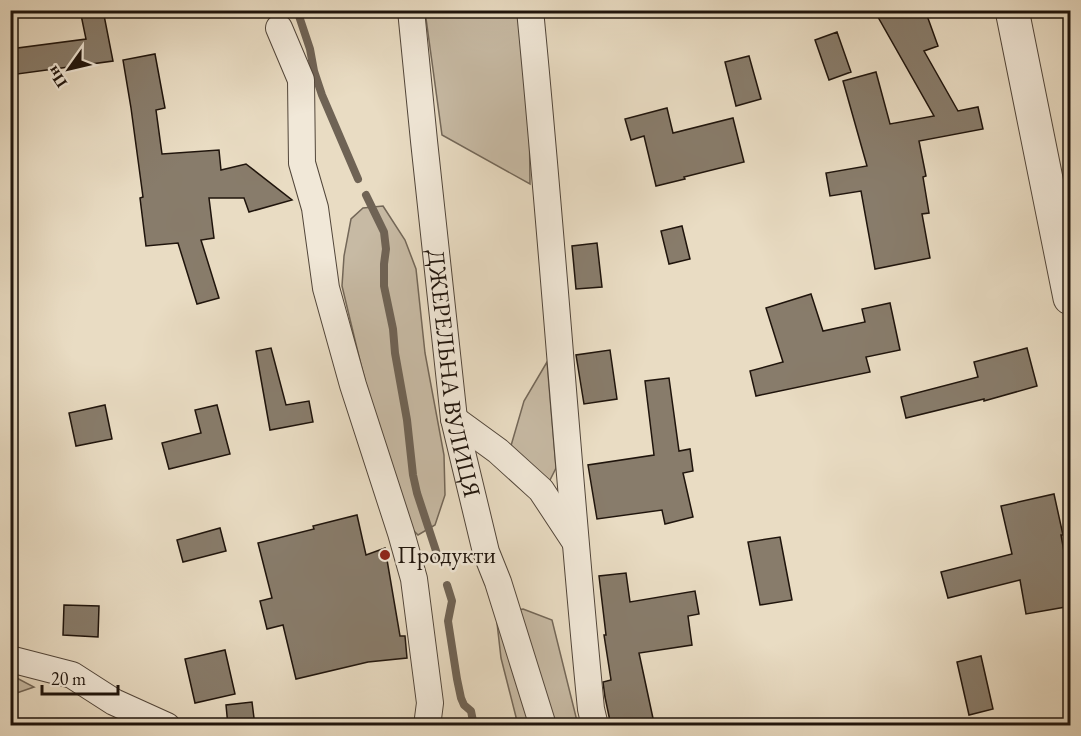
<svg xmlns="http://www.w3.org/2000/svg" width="1081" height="736" font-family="'EB Garamond',serif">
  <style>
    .green { fill: #c7baa4; stroke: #736758; stroke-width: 1.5 }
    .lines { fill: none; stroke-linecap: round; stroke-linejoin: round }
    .stream { stroke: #6f6355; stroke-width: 8 }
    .building { fill: #887c6b; stroke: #1f140c; stroke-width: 1.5 }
    .minor-casing { stroke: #52463a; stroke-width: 28 }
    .tertiary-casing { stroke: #52463a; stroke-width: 35 }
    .minor { stroke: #f1e8d8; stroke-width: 26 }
    .tertiary { stroke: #f1e8d8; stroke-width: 33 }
    .poi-dot { fill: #8f2418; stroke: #f1e8d8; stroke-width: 2 }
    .labels { text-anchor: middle; stroke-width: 5; stroke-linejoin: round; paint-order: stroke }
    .street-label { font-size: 24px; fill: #1f140c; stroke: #f1e8d8 }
    .poi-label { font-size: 24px; fill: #1f140c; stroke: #f1e8d8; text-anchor: start }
  </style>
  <rect width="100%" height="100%" fill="#e9dcc3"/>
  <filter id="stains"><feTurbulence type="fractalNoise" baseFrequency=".00333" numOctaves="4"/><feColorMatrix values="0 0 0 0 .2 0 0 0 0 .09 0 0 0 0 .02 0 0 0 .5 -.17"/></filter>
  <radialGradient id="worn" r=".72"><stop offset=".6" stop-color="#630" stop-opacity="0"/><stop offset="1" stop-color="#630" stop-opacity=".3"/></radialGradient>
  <path class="green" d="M425 11H518L529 97 530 184 442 135Z
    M383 206 405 240 416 269 425 353 444 455 445 495 435 525 418 535 408 525 384 451 361 365 342 286 344 256 351 219 363 208Z
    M547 362 556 468 549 482 508 456 524 401Z
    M523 609 552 620 578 725H517L516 717 501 658 496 614Z
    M11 675 34 687 11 695Z"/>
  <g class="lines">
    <path class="stream" d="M297 10 310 49 314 71 322 95 358 179
      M366 195 384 232 386 249 384 264V286L393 329 395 353 407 420 413 475 417 493 439 560
      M447 585 452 601 448 621 457 679 461 698 464 705 471 711 474 726"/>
  </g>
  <path class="building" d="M80 10H103L113 61 10 75V49L86 39Z
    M874 10H925L938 46 924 51 958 111 978 107 983 129 919 141 926 176 923 177 929 213 922 214 930 258 875 269 861 191 830 196 826 173 867 166 843 81 876 72 890 124 934 116Z
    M837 32 851 72 829 80 815 40Z
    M155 54 165 108 156 110 162 154 219 150 221 170 246 164 292 200 249 212 244 198H209L214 238 201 240 219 298 197 304 178 243 146 246 140 198 143 197 131 108 123 60Z
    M749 56 761 99 736 106 725 62Z
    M667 108 673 133 733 118 744 162 684 177 685 179 656 186 644 136 631 140 625 119Z
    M682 226 690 259 669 264 661 231Z
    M597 243 602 287 576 289 572 246Z
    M811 294 823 331 865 322 862 309 890 303 900 350 866 357 870 372 756 396 750 371 783 362 766 308Z
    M271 348 286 405 309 401 313 422 270 430 256 351Z
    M1027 348 1037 386 984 401V399L906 418 901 397 978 377 974 362Z
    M610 350 617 399 584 404 576 355Z
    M669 378 679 451 690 449 693 471 683 473 693 517 665 524 662 510 597 519 588 465 654 455 645 381Z
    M105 405 112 439 76 446 69 413Z
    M217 405 230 454 169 469 162 443 201 433 195 410Z
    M1054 494 1063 535H1061L1071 591V606L1026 614 1020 580 948 598 941 572 1012 554 1001 506Z
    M357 515 366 555 385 548 400 636H405L407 658 368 662 296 679 283 625 267 629 260 601 272 598 258 543 314 529 313 526Z
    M220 528 226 551 183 562 177 540Z
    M780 537 792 600 760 605 748 542Z
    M626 573 630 602 695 591 699 614 688 616 692 645 639 653 654 723 641 726H611L605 697 603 682 611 680 604 635H606L599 576Z
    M64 605 99 606 98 637 63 635Z
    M225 650 235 694 195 703 185 659Z
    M981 656 993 709 969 715 957 662Z
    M252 702 255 726H228L226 705Z"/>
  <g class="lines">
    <defs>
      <g id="minor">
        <path id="s1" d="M411 10 424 141 454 419 486 552 498 582 543 726"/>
        <path d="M530 10C553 243 568 476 591 709L595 726"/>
        <path d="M279 28 301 80 302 163 315 208 326 288 353 385 401 533 414 579 430 703 427 726"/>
        <path d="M454 419 498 451 541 490 574 540"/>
        <path d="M10 659 72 675 114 702 167 726"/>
      </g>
      <path id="tertiary" d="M1012 10 1070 298"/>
    </defs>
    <use href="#minor" class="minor-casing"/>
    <use href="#tertiary" class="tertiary-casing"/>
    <use href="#minor" class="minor"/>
    <use href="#tertiary" class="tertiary"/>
  </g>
  <circle class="poi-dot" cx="385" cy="555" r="6"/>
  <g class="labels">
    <g class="street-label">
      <text dy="8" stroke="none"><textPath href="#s1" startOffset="366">ДЖЕРЕЛЬНА ВУЛИЦЯ</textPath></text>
    </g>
    <g class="poi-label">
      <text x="397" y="563">Продукти</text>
    </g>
  </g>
  <rect width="1081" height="736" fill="none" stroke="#e9dcc3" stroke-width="36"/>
  <rect x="12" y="12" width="1057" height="712" fill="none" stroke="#1f140c" stroke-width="3"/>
  <rect x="18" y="18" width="1045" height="700" fill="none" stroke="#1f140c" stroke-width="1.5"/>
  <g transform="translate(69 69) rotate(236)" stroke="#f1e8d8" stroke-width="4.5" paint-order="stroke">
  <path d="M0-4.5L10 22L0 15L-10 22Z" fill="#1f140c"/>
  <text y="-9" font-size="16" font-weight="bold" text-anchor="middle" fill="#1f140c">Пн</text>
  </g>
  <path d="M42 685v9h76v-9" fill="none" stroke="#1f140c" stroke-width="3"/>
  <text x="51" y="685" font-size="18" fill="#1f140c" stroke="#f1e8d8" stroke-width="4.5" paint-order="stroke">20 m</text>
  <rect width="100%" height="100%" filter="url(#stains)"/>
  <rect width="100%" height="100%" fill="url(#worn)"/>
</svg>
